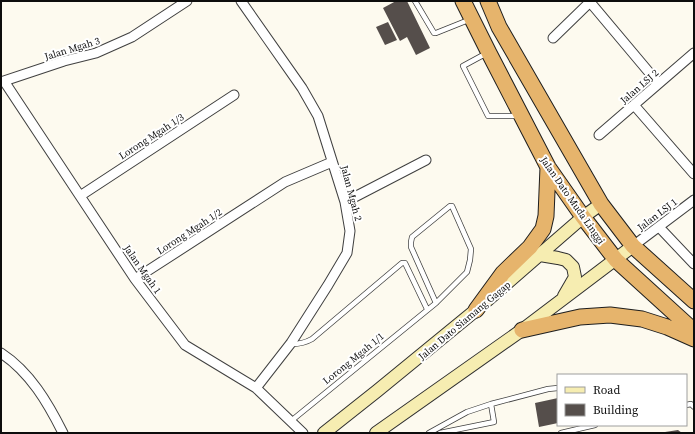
<svg xmlns="http://www.w3.org/2000/svg" width="695" height="434" font-family="'Source Serif 4',serif">
  <style>
    .building { fill: #554e4b }
    .lines { fill: none; stroke-linecap: round; stroke-linejoin: round }
    .service-casing { stroke: #404040; stroke-width: 6 }
    .minor-casing { stroke: #404040; stroke-width: 11 }
    .secondary-casing { stroke: #2f2f2f; stroke-width: 14 }
    .trunk-casing { stroke: #1e1e1e; stroke-width: 17 }
    .service { stroke: #fff; stroke-width: 4.5 }
    .minor { stroke: #fff; stroke-width: 9 }
    .secondary { stroke: #f6edb1; stroke-width: 12 }
    .trunk { stroke: #e6b46c; stroke-width: 15 }
    .labels { text-anchor: middle; stroke-width: 4; stroke-linejoin: round; paint-order: stroke }
    .street-label { font-size: 10px; fill: #0d0d0d; stroke: #fff }
  </style>
  <rect width="100%" height="100%" fill="#fdfaef"/>
  <path class="building" d="M396 1H407L430 48 416 55 407 37 400 41 383 8Z
    M388 22 397 40 385 45 376 27Z
    M558 398V423L539 427 535 403Z
    M678 430 682 433H665V432Z"/>
  <g class="lines">
    <defs>
      <path id="service" d="M415 1 434 33H436L471 19
        M487 53 463 66 488 116H518
        M292 344C300 344 305 343 312 339L402 263H405L427 309
        M686 405 691 404 694 407
        M291 421 436 303 467 272 470 260 471 249 452 206H450L412 237 411 242V247L436 303
        M429 433 467 412 491 404 548 389 558 388
        M440 433 494 422 491 404
        M561 433 595 425"/>
      <path id="minor" d="M241 1 302 88 318 116 345 202 350 231 347 253 328 285 291 343 256 388
        M590 2 658 83
        M553 38 591 1
        M4 81 80 196 135 279 185 345 256 388 303 433
        M1 82 64 61 96 53 132 37 187 1
        M634 105 694 174
        M599 135 694 53
        M80 196 234 95
        M345 202 426 160
        M659 227 694 264
        M633 246 694 200
        M135 279 285 182 332 162
        M1 353C30 372 48 403 63 433"/>
      <path id="secondary" d="M540 255 558 258 566 260 573 267 575 277 564 296
        M324 433 377 391 476 310 583 217 601 204
        M376 433 522 330 633 246"/>
      <path id="trunk" d="M463 1 489 53 548 167 583 217 616 260 694 331
        M488 1 499 27 601 204 633 246 694 301
        M476 310 503 273 530 247 543 229 546 216 548 167
        M522 330 580 317 610 315 642 319 667 327 694 339"/>
    </defs>
    <use href="#service" class="service-casing"/>
    <use href="#minor" class="minor-casing"/>
    <use href="#secondary" class="secondary-casing"/>
    <use href="#trunk" class="trunk-casing"/>
    <use href="#service" class="service"/>
    <use href="#minor" class="minor"/>
    <use href="#secondary" class="secondary"/>
    <use href="#trunk" class="trunk"/>
  </g>
  <g class="labels">
    <g class="street-label">
      <text transform="translate(72 48) rotate(-17)" y="4">Jalan Mgah 3</text>
      <text transform="translate(639 86) rotate(-41)" y="4">Jalan LSJ 2</text>
      <text transform="translate(151 136) rotate(-33)" y="4">Lorong Mgah 1/3</text>
      <text transform="translate(352 193) rotate(75)" y="4">Jalan Mgah 2</text>
      <text transform="translate(573 200) rotate(55)" y="4">Jalan Dato Muda Linggi</text>
      <text transform="translate(657 214) rotate(-37)" y="4">Jalan LSJ 1</text>
      <text transform="translate(189 231) rotate(-33)" y="4">Lorong Mgah 1/2</text>
      <text transform="translate(143 269) rotate(55)" y="4">Jalan Mgah 1</text>
      <text transform="translate(464 320) rotate(-40)" y="4">Jalan Dato Siamang Gagap</text>
      <text transform="translate(353 358) rotate(-39)" y="4">Lorong Mgah 1/1</text>
    </g>
  </g>
  <rect width="695" height="434" fill="none" stroke="#0d0d0d" stroke-width="4"/>
  <rect x="557" y="374" width="130" height="52" fill="#ffffff" stroke="#9e9e9e"/>
  <rect x="565" y="387" width="20" height="6" fill="#f6edb1" stroke="#9e9e9e"/>
  <text x="593" y="394" font-size="12" fill="#0d0d0d">Road</text>
  <rect x="565" y="404" width="20" height="12" fill="#554e4b" stroke="#9e9e9e"/>
  <text x="593" y="414" font-size="12" fill="#0d0d0d">Building</text>
</svg>
